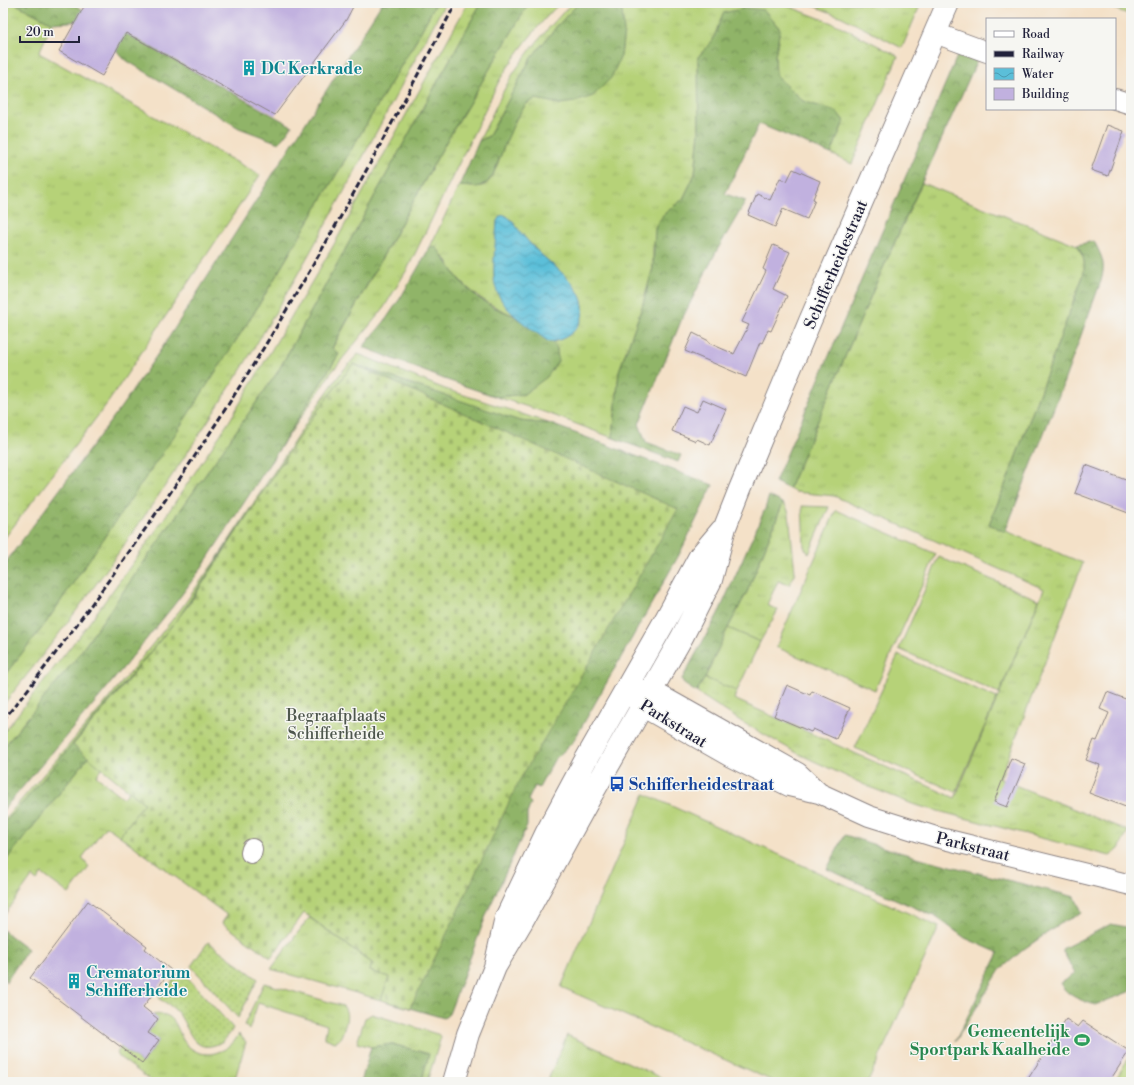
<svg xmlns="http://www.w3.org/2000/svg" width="1134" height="1085" font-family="'Libre Bodoni',serif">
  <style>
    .grass { fill: url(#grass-tufts); stroke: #6c7a5a; fill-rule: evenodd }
    .forest { fill: url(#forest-crowns); stroke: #596b52 }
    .cemetery { fill: url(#cemetery-stones); stroke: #6c7a5a }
    .garden { fill: url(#garden-dots); stroke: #6c7a5a }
    .pitch { fill: #b6d278; stroke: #6c7a5a }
    .water { fill: url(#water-waves); stroke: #3e708a }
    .building { fill: #c1b1df }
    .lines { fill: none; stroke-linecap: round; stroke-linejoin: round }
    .street-casing { stroke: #8b8282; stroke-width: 22 }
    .secondary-casing { stroke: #8b8282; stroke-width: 24 }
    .street { stroke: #fff; stroke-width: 20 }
    .secondary { stroke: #fff; stroke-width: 22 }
    .rail { stroke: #22223b; stroke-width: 3; stroke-dasharray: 6 3; stroke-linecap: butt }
    .labels { text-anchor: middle; stroke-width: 3; stroke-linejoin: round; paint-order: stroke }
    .culture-label { font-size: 16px; font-weight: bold; fill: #0d838f; stroke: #f6f6f2; text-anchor: start }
    .street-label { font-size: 16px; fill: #22223b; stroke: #f6f6f2 }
    .park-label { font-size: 16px; fill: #4e574d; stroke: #f6f6f2 }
    .transit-label { font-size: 16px; font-weight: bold; fill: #164399; stroke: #f6f6f2; text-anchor: start }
    .leisure-label { font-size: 16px; font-weight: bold; fill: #27864d; stroke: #f6f6f2; text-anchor: end }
  </style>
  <defs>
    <pattern id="grass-tufts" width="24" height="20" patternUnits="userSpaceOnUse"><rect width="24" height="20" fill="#b6d278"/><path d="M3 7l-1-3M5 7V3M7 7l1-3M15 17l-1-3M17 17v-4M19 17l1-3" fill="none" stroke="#9cb469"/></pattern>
    <pattern id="forest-crowns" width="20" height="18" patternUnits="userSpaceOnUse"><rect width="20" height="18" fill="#90b468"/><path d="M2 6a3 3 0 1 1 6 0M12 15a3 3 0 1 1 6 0" fill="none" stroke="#759257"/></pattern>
    <pattern id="cemetery-stones" width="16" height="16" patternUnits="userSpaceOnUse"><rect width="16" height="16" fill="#b6d278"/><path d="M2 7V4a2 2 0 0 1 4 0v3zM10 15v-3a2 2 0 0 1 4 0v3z" fill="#9cb469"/></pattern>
    <pattern id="garden-dots" width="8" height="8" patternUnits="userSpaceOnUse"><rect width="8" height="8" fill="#b6d278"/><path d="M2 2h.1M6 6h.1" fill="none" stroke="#9cb469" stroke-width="1.8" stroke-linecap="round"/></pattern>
    <pattern id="water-waves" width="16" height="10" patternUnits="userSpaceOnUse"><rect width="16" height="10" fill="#5bbfd9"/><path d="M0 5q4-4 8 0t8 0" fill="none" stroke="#4b9bb1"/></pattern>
  </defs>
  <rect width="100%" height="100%" fill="#f6f6f2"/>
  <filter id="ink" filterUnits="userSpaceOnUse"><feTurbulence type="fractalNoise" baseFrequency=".025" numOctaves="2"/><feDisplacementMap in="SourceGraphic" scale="8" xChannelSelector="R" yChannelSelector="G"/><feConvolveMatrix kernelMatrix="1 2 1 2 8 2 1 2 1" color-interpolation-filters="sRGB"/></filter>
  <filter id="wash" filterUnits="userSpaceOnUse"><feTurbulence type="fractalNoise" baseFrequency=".012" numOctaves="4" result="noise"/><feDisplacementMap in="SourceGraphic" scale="16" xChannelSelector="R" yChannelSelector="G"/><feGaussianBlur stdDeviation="0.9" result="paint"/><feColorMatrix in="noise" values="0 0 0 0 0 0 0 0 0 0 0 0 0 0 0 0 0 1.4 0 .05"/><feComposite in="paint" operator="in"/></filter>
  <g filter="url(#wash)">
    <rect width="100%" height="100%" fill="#f4e1c8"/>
    <path class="grass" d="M3 3H14L52 23 39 53 260 175 109 401 3 540V139L5 136 3 134Z
      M436 3H445C380 126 315 249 242 368 169 484 90 598 3 705V677L45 624 254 313 414 44Z
      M468 3H481L277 373 75 660 3 748V733L86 627 151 538 230 420 332 248Z
      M529 3H560C536 27 517 52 499 81L408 268 383 309 331 373 270 463 339 354 332 349 446 142Z
      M572 3H579L558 25 531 58 489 136 479 141C490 120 499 98 511 77 528 50 550 26 572 3Z
      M618 3H780L840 26 898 56 852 164 831 154 844 121 837 113 803 101 776 76 775 56 780 29 764 10 719 24 713 40 698 57 699 132 695 174 683 199 663 215 653 248V268L642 307 619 371 613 438 550 414 497 397 524 394 557 349 553 342C562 340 573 333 578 326 596 297 561 273 543 256 538 252 533 246 528 241 520 233 514 224 507 216L497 221 494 277 502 300 517 317C494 307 476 298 459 279 453 273 450 265 445 258 442 254 434 250 430 247L459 186C468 186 478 189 486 184 493 179 496 167 499 160 504 146 519 101 536 99 543 99 553 103 560 104L621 56C623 38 625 20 618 3Z
      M806 3H921L902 48 842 17Z
      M922 183 1077 245C1084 257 1086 262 1083 276L1008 478 989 524 1083 563 1000 779 1128 831 1119 849 1110 856 915 805 867 786 797 753 742 722 696 692 705 678 737 691 734 699 955 798 1044 589 834 496 795 492 789 489 878 279Z
      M358 354 445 389 505 408 551 424 520 421 262 494 179 617 117 692 26 799 3 824V821L101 708 180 610 220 554 318 405 340 374Z
      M348 391 457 441 546 504C533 504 518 507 506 503 490 497 464 465 447 479 439 485 433 497 427 506L423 508 358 460 348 455 338 453H324L306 459 293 470 283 487 270 542 260 573 251 589 245 592 234 593 227 598 207 625 232 643 244 627 246 626C252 632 265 639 263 647L120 836 106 826 82 858 89 867 69 894 42 874 37 881 32 877 3 917V864L178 645 227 598 252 561 257 549 269 490 331 399ZM134 725 162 744 124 798 96 776Z
      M783 503 787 508 789 514 795 572 789 585 778 581 767 605 778 610 760 642 728 628 747 592Z
      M802 506 829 507 809 554 804 547Z
      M310 918 372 963 370 971 390 977 381 1000 271 969 308 919Z
      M264 983 343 1006C351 1014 344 1031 339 1040L335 1042 325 1038V1035L327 1025 258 1003 249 1030 244 1025Z
      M160 1014C176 1015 177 1029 183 1040 191 1052 205 1057 218 1052 228 1049 234 1043 239 1034L246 1042 234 1082H153L119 1057 117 1053 121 1047 142 1063 159 1040 158 1039 157 1041 147 1034 158 1019 153 1015Z
      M372 1014 440 1035 441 1037 427 1082H421L429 1054 392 1044 371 1047 357 1043 365 1018Z"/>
    <path class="forest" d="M14 3H71L292 126 279 143 239 128 124 59 101 33 83 21 52 23Z
      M382 3H436L414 44 254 313 172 439 45 624 3 677V566L121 407 164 345Z
      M481 3H529L446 142 332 348 339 354 270 463 200 570 174 605 102 694 3 810V748L75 660 277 373Z
      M579 3H618L622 11 624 31 621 56 611 78 593 96 575 102 560 104 536 99 527 103 517 117 506 142 493 175 487 183 477 187 459 186 479 141 489 136 531 58 558 25Z
      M745 8 764 10 780 29 775 56 776 76 803 101 837 112 844 121 831 154 759 124 725 194 746 201 716 252 681 321 639 424 646 442 681 455 678 462 613 438 619 371 642 307 653 268 655 228 663 215 683 199 695 174 699 132 698 57 713 40 723 13Z
      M958 54 977 61 878 279 789 489 775 482Z
      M1094 241C1102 257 1106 263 1101 281L1059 395 1005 532 989 524 1008 478 1083 276C1086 262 1084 257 1077 245Z
      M430 247 437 248 459 280 477 297 493 307 517 317 549 342H553L557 349 558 361 547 377 524 394 497 397 444 379 363 347 384 322 401 297Z
      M353 364 520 421 551 424 713 485 679 555 573 742 554 760 539 788 535 786 528 800 531 803 527 814V826L487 913 449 1014 444 1018 381 1000 390 977 121 716 3 864V824L26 799 117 692 179 617 315 414Z
      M769 496 783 503 747 592 728 628 705 678 696 692 684 684 682 679 719 612 765 509Z
      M845 835C920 861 998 877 1075 897L1082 913 1063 922 1024 949 1000 970 955 1042 999 953 965 938 936 917 827 869Z
      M1111 924 1131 928V991L1095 1005C1083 1001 1066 996 1060 983L1075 974 1062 949Z
      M3 930 28 949 6 982 3 958Z
      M392 1044 429 1054 421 1082H361L371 1047Z"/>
    <path class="cemetery" d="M353 364 678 509 572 692 519 781 452 923 410 1008 381 1000 389 977 370 971 372 963 304 913 271 958 222 923 227 915 120 836 144 803 73 745 116 695 190 603 297 440 315 414Z"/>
    <path class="garden" d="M208 942 258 979 238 1018 191 966Z
      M181 970 233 1028C229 1036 224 1042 215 1045 191 1053 189 1025 177 1012 172 1006 165 1002 159 999Z"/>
    <path class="pitch" d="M1098 3H1131V15Z
      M836 510 936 554 875 690 776 647Z
      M939 557 1039 600 999 693 899 649Z
      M728 628 760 642 737 691 705 678Z
      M898 655 997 698 956 792 855 748Z
      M645 794 939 927 868 1082H775L561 987Z
      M567 1035 671 1082H547Z
      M1131 1054V1082H1114Z"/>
    <path class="water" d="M505 215C514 220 519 232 527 240 532 246 538 252 544 257 563 274 596 297 578 326 571 336 560 341 549 342 528 326 494 307 494 276 493 258 496 239 497 221L500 216Z"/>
    <g id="blocks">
      <path class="building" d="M86 3H355L346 20 275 115 126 33 102 76 59 51Z
        M1107 125 1124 131 1108 176 1091 170Z
        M793 169 820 181 813 199 815 200 807 219 783 209 775 227 748 215 757 194 770 200 780 178 787 181Z
        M773 245 790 252 773 289 787 296 771 331 768 330 762 343 760 342 746 377 685 351 693 333 709 341V343L734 354 749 325 742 322 766 271 763 269Z
        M703 399 726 409 710 445 697 439 696 441 672 431 683 406 697 412Z
        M1086 465 1131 482V514L1075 493Z
        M787 685 810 695 812 691 850 708 836 739 813 729 811 732 774 716Z
        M1107 692 1131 701V809L1089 793 1100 765 1086 760 1094 740 1097 741 1109 713 1100 709Z
        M1011 758 1025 764 1007 807 994 802Z
        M88 901 147 946 145 949 171 970 143 1007 158 1019 148 1033 159 1040 142 1063 30 978Z
        M1066 1019 1078 1027 1083 1021 1129 1051 1109 1082H1026Z"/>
    </g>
  </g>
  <g filter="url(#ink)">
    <use href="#blocks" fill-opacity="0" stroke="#8b8282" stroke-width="1"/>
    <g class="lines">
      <defs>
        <path id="street" d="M935 33 987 52
          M1115 99 1131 104
          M635 689 652 691 663 697 798 773 819 793
          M631 695 643 707 731 757 789 786 819 793 869 816 936 837 1131 885
          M251 853 252 849"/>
        <path id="secondary" d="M495 967 521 923 589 799 682 637 711 580 725 527 740 489 810 321 948 3
          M454 1082 468 1034 495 967 506 918 546 834 584 763 666 619 700 556 721 531"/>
      </defs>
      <use href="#street" class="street-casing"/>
      <use href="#secondary" class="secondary-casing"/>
      <use href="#street" class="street"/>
      <use href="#secondary" class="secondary"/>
      <path class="rail" d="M3 720C39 677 73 630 106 584 173 492 235 397 293 299 351 202 403 102 456 3"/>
    </g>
  </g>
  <defs>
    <symbol id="building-bare" viewBox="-9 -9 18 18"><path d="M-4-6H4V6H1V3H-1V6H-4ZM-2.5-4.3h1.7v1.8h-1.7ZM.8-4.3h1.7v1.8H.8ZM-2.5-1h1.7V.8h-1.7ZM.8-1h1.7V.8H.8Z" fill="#0f9aa8" stroke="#f6f6f2" stroke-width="2.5" paint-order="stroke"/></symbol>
    <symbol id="bus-bare" viewBox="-9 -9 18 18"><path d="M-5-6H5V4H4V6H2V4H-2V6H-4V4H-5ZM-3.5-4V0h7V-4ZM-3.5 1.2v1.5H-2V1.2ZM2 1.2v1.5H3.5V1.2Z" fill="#1a4fb4" stroke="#f6f6f2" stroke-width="2.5" paint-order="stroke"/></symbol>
    <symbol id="stadium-bare" viewBox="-9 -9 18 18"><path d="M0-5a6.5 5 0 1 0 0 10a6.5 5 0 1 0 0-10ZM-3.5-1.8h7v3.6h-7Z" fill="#2e9e5b" stroke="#f6f6f2" stroke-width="2.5" paint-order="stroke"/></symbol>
  </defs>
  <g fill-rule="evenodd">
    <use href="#building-bare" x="238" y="57" width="22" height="22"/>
    <use href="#bus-bare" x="606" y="773" width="22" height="22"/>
    <use href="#building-bare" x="63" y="970" width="22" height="22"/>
    <use href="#stadium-bare" x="1071" y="1029" width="22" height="22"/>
  </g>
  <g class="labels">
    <g class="culture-label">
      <text x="261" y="74">DC Kerkrade</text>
      <text x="86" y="978">Crematorium<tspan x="86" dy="18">Schifferheide</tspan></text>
    </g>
    <g class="street-label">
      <text transform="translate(835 264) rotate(-67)" y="6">Schifferheidestraat</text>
      <text transform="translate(674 723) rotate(32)" y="6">Parkstraat</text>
      <text transform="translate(973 846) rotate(14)" y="6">Parkstraat</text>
    </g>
    <g class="park-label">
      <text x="336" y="721">Begraafplaats<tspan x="336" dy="18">Schifferheide</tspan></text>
    </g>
    <g class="transit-label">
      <text x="629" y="790">Schifferheidestraat</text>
    </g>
    <g class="leisure-label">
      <text x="1070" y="1037">Gemeentelijk<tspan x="1070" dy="18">Sportpark Kaalheide</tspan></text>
    </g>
  </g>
  <rect width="1134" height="1085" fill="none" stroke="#f6f6f2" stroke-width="16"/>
  <rect x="986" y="18" width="130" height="92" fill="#f6f6f2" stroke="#a1a1a9"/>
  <rect x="994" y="31" width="20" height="6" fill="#ffffff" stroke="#a1a1a9"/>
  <text x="1022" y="38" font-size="12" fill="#22223b">Road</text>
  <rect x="994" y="51" width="20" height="6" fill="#22223b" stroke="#a1a1a9"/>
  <text x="1022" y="58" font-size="12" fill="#22223b">Railway</text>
  <rect x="994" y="68" width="20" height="12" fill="url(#water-waves)" stroke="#a1a1a9"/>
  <text x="1022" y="78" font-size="12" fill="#22223b">Water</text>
  <rect x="994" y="88" width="20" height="12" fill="#c1b1df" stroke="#a1a1a9"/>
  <text x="1022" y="98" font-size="12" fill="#22223b">Building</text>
  <path d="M20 36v6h59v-6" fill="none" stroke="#22223b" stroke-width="2"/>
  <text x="26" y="36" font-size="12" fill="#22223b" stroke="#f6f6f2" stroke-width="3" paint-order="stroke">20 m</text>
</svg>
